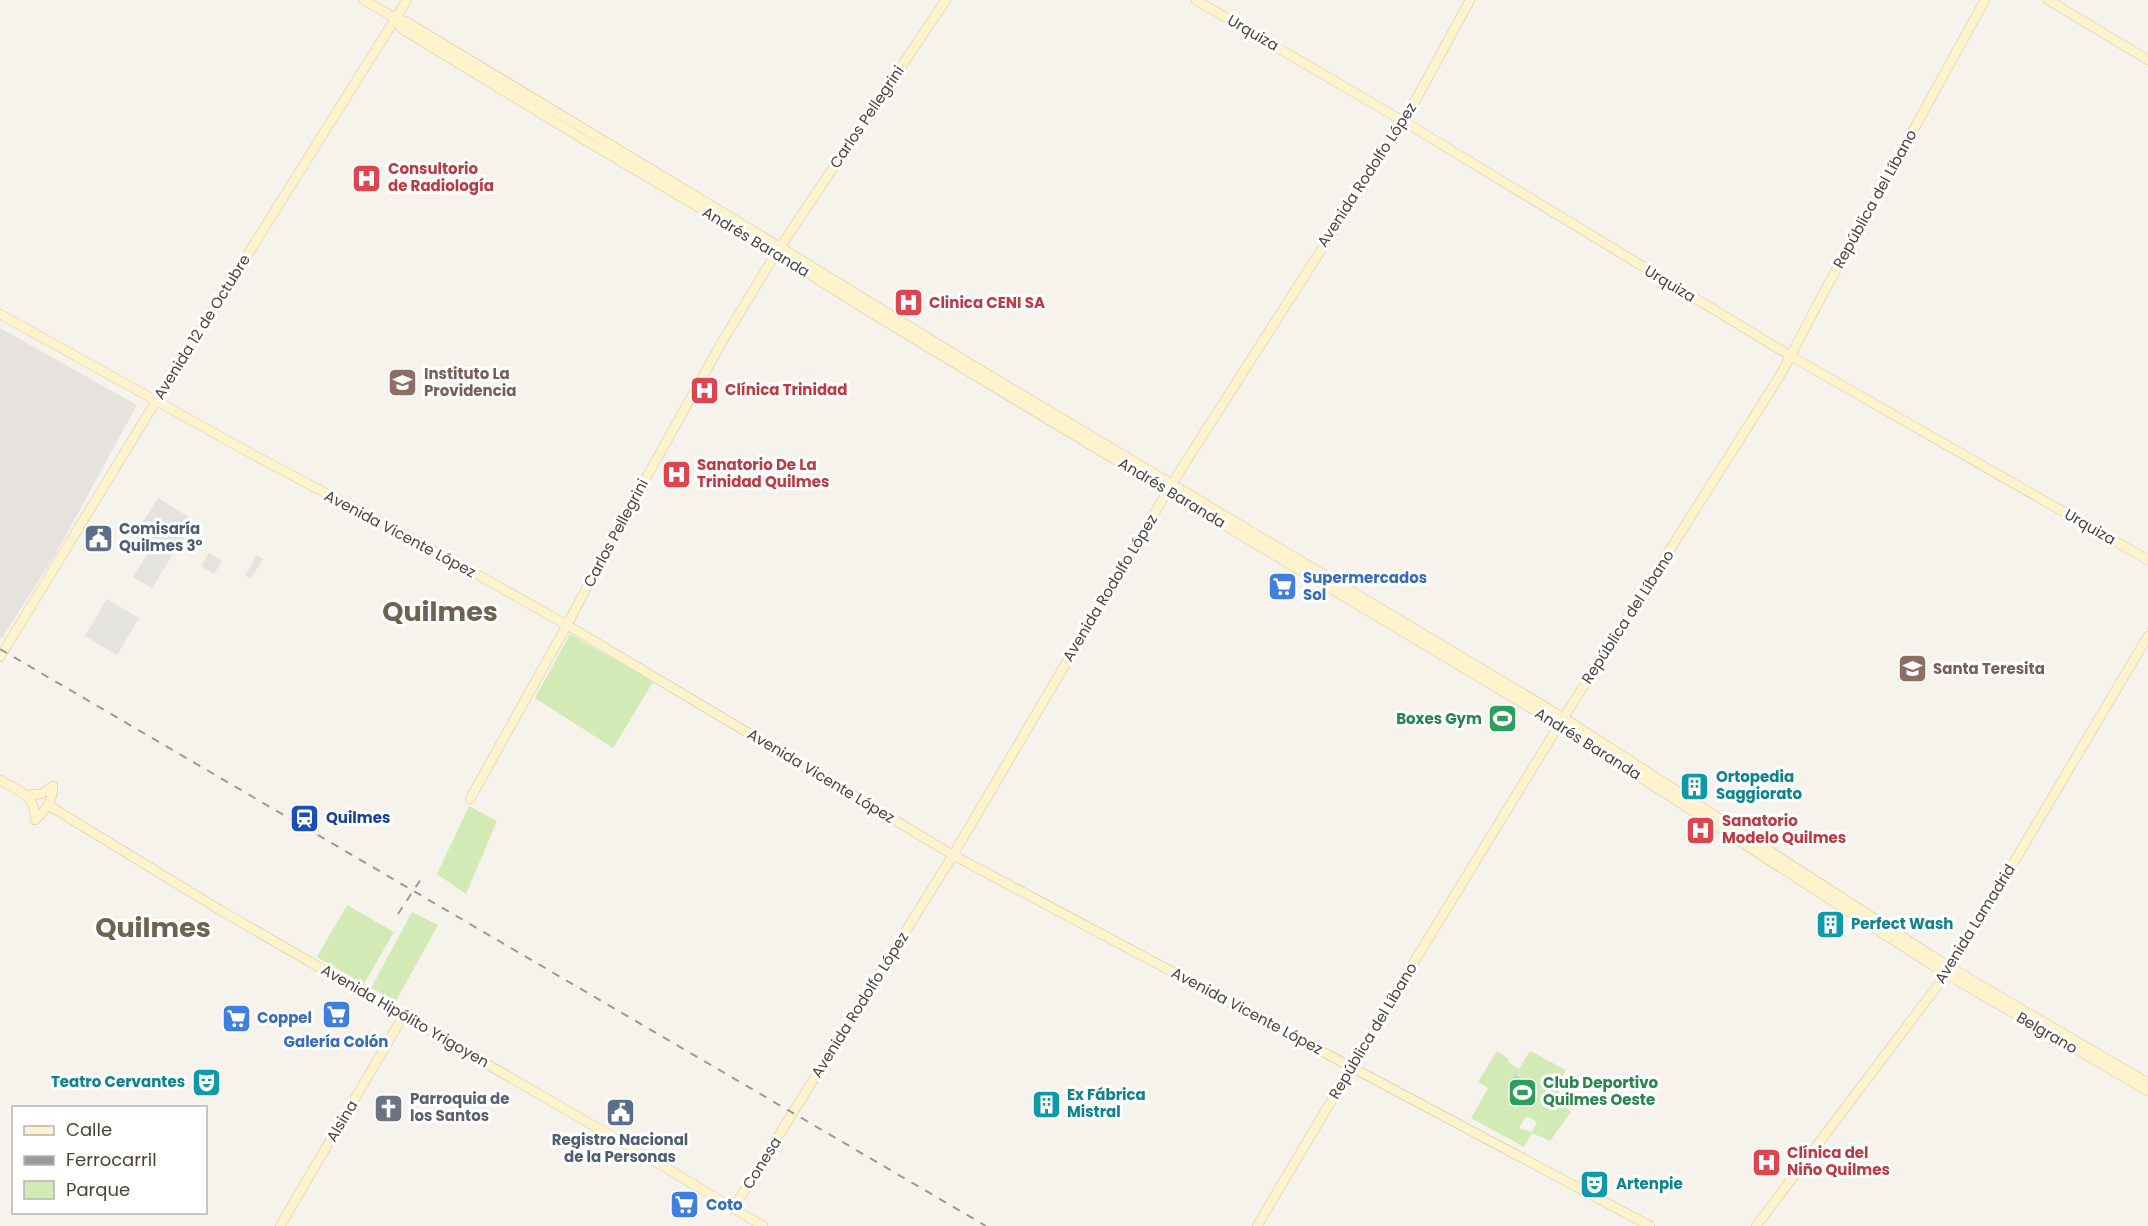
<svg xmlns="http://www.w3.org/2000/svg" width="2148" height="1226" font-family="Poppins,sans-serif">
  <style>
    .industrial { fill: #e6e2dd }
    .green { fill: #d2eab5; fill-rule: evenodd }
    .parking { fill: #e5e3e0 }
    .water { fill: #a9d4f2 }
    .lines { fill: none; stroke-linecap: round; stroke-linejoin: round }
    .secondary-casing { stroke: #d6c79b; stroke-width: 10 }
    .secondary { stroke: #fff3cd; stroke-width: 9 }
    .rail { stroke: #9a9a9a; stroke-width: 2; stroke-dasharray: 8 8; stroke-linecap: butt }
    .labels { text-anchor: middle; stroke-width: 6; stroke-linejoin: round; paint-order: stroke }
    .street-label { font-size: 15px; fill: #4b4439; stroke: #fff }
    .health-label { font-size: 15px; font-weight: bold; fill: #be3a42; stroke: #fff; text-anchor: start }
    .education-label { font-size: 15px; font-weight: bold; fill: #785e54; stroke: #fff; text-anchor: start }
    .service-label { font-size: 15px; font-weight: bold; fill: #4e5e75; stroke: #fff; text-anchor: start }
    .shop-label { font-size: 15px; font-weight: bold; fill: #366cbe; stroke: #fff; text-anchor: start }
    .leisure-label { font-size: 15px; font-weight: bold; fill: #27864d; stroke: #fff; text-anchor: end }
    .culture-label { font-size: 15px; font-weight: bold; fill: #0d838f; stroke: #fff; text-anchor: start }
    .transit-label { font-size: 15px; font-weight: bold; fill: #164399; stroke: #fff; text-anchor: start }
    .worship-label { font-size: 15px; font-weight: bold; fill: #5b616d; stroke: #fff; text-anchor: start }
    .town-label { font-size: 27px; font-weight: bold; fill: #6e6250; stroke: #fff }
  </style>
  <rect width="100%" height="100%" fill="#f6f3ec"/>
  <path class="industrial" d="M0 328 137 405 55 555 2 638 0 637Z"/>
  <path class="green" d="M570 634 653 682 613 748 535 698Z
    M469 806 497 821 466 894 437 874Z
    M347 905 394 932 364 984 317 957Z
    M412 912 438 925 396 1001 371 988Z
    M1497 1051 1509 1059 1508 1062 1519 1069 1530 1051 1566 1070 1555 1089 1565 1096 1560 1103 1571 1112 1550 1141 1532 1133 1524 1147 1471 1118 1488 1088 1478 1082ZM1526 1116 1537 1122 1532 1132 1519 1128Z"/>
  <path class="parking" d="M158 498 194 520 152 588 133 577 153 545 135 534Z
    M209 553 222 561 214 574 201 566Z
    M257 555 263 559 251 579 245 575Z
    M107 599 139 618 117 655 85 636Z"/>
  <path class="water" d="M1515 1075 1538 1087 1531 1099 1508 1086Z"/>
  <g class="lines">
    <defs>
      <path id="secondary" d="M364 0 395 18 407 22 780 247 974 366 1564 718 1951 968 2148 1083
        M1196 0 1403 121 1789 355 2148 560
        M2048 0 2148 60
        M395 18 402 29 583 139 776 253 873 314 1167 491 1559 725 1946 974 2148 1091
        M0 314 252 454 446 557 567 625 953 855 1650 1226
        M0 657 156 401 407 0
        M0 780C19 791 36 795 35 820
        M26 795 41 794 53 786
        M470 799 567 625 617 530 722 342 776 253 946 0
        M48 805 220 910 641 1153 763 1226
        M35 820C45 811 53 801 53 786
        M733 1209 953 855 1171 485 1408 114 1470 0
        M280 1226 404 1015
        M1257 1226 1406 975 1559 725 1781 374 1824 292 1985 0
        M1756 1226 1951 968 2148 636"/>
    </defs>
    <use href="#secondary" class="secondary-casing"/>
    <use href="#secondary" class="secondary"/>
    <path class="rail" d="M0 649 986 1226
      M398 914 421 879"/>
  </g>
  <defs>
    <symbol id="hospital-square" viewBox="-11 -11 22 22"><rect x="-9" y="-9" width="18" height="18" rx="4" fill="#e0444e" stroke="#fff"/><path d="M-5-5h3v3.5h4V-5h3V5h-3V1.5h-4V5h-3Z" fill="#fff"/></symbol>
    <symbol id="school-square" viewBox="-11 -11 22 22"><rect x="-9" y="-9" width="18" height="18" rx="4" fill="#8d6e63" stroke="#fff"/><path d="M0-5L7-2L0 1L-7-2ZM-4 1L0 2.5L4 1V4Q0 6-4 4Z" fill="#fff"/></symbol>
    <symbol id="civic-square" viewBox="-11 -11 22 22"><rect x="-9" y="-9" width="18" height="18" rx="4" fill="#5c6f8a" stroke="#fff"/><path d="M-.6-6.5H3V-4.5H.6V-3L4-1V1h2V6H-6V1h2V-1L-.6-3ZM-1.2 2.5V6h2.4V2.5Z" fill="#fff"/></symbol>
    <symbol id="supermarket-square" viewBox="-11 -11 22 22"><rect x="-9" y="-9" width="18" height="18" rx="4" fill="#3f7fe0" stroke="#fff"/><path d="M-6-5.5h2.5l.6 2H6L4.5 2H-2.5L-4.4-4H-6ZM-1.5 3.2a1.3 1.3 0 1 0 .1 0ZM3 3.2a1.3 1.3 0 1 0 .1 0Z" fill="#fff"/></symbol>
    <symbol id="stadium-square" viewBox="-11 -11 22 22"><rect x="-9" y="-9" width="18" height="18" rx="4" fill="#2e9e5b" stroke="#fff"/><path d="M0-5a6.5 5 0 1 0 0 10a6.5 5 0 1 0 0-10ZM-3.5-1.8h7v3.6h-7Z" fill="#fff"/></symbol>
    <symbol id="building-square" viewBox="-11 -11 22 22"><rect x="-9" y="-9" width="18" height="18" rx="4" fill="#0f9aa8" stroke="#fff"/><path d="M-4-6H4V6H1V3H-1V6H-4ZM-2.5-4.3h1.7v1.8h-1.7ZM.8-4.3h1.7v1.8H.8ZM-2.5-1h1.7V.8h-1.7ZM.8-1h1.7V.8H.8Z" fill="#fff"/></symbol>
    <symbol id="station-square" viewBox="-11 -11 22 22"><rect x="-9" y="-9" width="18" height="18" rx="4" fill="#1a4fb4" stroke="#fff"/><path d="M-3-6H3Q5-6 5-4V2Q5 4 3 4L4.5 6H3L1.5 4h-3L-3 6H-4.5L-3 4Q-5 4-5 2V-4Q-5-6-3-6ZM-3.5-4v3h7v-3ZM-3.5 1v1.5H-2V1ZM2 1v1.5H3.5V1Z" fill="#fff"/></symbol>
    <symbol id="theatre-square" viewBox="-11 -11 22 22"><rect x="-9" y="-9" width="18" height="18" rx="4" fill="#0f9aa8" stroke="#fff"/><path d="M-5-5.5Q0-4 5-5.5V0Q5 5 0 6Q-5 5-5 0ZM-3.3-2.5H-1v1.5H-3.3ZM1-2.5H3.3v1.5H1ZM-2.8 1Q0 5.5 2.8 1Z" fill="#fff"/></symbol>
    <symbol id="church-square" viewBox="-11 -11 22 22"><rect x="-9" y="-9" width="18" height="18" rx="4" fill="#6b7280" stroke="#fff"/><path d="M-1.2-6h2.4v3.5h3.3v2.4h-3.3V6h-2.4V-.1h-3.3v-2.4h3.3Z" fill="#fff"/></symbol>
  </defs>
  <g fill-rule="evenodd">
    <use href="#hospital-square" x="350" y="162" width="33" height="33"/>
    <use href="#hospital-square" x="892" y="286" width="33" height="33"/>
    <use href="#school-square" x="386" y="366" width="33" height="33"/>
    <use href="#hospital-square" x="688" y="374" width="33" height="33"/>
    <use href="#hospital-square" x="660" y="458" width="33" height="33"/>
    <use href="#civic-square" x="82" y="522" width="33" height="33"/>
    <use href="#supermarket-square" x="1266" y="570" width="33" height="33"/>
    <use href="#school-square" x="1896" y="652" width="33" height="33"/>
    <use href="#stadium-square" x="1486" y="702" width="33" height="33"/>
    <use href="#building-square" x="1678" y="770" width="33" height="33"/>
    <use href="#station-square" x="288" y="802" width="33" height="33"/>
    <use href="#hospital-square" x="1684" y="814" width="33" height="33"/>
    <use href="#building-square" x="1814" y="908" width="33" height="33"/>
    <use href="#supermarket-square" x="320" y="998" width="33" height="33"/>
    <use href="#supermarket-square" x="220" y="1002" width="33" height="33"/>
    <use href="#theatre-square" x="190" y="1066" width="33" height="33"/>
    <use href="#stadium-square" x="1506" y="1076" width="33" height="33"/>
    <use href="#building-square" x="1030" y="1088" width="33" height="33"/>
    <use href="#church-square" x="372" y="1092" width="33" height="33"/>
    <use href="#civic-square" x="604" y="1096" width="33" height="33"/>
    <use href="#hospital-square" x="1750" y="1146" width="33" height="33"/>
    <use href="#theatre-square" x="1578" y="1168" width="33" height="33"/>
    <use href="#supermarket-square" x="668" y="1188" width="33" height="33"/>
  </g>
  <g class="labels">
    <g class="street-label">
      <text transform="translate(1253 33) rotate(30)" y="5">Urquiza</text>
      <text transform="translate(867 117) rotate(-56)" y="5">Carlos Pellegrini</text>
      <text transform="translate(1367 175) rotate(-57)" y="5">Avenida Rodolfo López</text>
      <text transform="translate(1875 199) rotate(-61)" y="5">República del Líbano</text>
      <text transform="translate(756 242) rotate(31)" y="5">Andrés Baranda</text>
      <text transform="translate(1670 284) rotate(31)" y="5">Urquiza</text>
      <text transform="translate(202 327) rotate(-58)" y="5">Avenida 12 de Octubre</text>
      <text transform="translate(1172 493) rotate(31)" y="5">Andrés Baranda</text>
      <text transform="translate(2090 527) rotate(30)" y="5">Urquiza</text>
      <text transform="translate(616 533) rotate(-62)" y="5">Carlos Pellegrini</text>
      <text transform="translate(400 534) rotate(28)" y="5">Avenida Vicente López</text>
      <text transform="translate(1110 588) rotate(-59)" y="5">Avenida Rodolfo López</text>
      <text transform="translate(1628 617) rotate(-57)" y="5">República del Líbano</text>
      <text transform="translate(1588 744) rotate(32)" y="5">Andrés Baranda</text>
      <text transform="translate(821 776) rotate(31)" y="5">Avenida Vicente López</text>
      <text transform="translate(1975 924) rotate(-58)" y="5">Avenida Lamadrid</text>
      <text transform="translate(860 1005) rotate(-58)" y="5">Avenida Rodolfo López</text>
      <text transform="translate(1247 1011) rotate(28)" y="5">Avenida Vicente López</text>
      <text transform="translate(405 1016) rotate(30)" y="5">Avenida Hipólito Yrigoyen</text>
      <text transform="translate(1373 1031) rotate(-59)" y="5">República del Líbano</text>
      <text transform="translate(2047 1033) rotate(30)" y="5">Belgrano</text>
      <text transform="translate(342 1121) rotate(-59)" y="5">Alsina</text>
      <text transform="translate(762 1163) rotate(-58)" y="5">Conesa</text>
    </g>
    <g class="health-label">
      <text x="388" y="174">Consultorio<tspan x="388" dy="17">de Radiología</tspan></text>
      <text x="929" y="308">Clinica CENI SA</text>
      <text x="725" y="395">Clínica Trinidad</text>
      <text x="697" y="470">Sanatorio De La<tspan x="697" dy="17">Trinidad Quilmes</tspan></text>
      <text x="1722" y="826">Sanatorio<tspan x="1722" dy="17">Modelo Quilmes</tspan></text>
      <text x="1787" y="1158">Clínica del<tspan x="1787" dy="17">Niño Quilmes</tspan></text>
    </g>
    <g class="education-label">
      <text x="424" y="379">Instituto La<tspan x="424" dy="17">Providencia</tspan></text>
      <text x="1933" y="674">Santa Teresita</text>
    </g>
    <g class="service-label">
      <text x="119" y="534">Comisaría<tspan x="119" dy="17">Quilmes 3°</tspan></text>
      <text x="620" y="1145" text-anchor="middle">Registro Nacional<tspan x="620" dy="17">de la Personas</tspan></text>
    </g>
    <g class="shop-label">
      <text x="1303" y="583">Supermercados<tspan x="1303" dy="17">Sol</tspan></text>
      <text x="257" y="1023">Coppel</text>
      <text x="336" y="1047" text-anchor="middle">Galería Colón</text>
      <text x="706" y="1210">Coto</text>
    </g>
    <g class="leisure-label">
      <text x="1482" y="724">Boxes Gym</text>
      <text x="1543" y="1088" text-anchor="start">Club Deportivo<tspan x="1543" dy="17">Quilmes Oeste</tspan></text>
    </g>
    <g class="culture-label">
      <text x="1716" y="782">Ortopedia<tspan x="1716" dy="17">Saggiorato</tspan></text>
      <text x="1851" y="929">Perfect Wash</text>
      <text x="185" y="1087" text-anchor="end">Teatro Cervantes</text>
      <text x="1067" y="1100">Ex Fábrica<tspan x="1067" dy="17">Mistral</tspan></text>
      <text x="1616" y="1189">Artenpie</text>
    </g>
    <g class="transit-label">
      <text x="326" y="823">Quilmes</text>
    </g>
    <g class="worship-label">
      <text x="410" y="1104">Parroquia de<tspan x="410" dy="17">los Santos</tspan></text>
    </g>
    <g class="town-label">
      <text x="440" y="621">Quilmes</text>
      <text x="153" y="937">Quilmes</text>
    </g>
  </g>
  <rect x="12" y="1106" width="195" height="108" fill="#ffffff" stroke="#b7b4b0" stroke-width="1.5"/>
  <rect x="24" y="1126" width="30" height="9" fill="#fff3cd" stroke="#b7b4b0" stroke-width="1.5"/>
  <text x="66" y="1136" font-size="18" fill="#4b4439">Calle</text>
  <rect x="24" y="1156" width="30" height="9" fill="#9a9a9a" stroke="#b7b4b0" stroke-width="1.5"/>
  <text x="66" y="1166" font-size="18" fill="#4b4439">Ferrocarril</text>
  <rect x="24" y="1181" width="30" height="18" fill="#d2eab5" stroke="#b7b4b0" stroke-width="1.5"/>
  <text x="66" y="1196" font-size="18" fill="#4b4439">Parque</text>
</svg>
